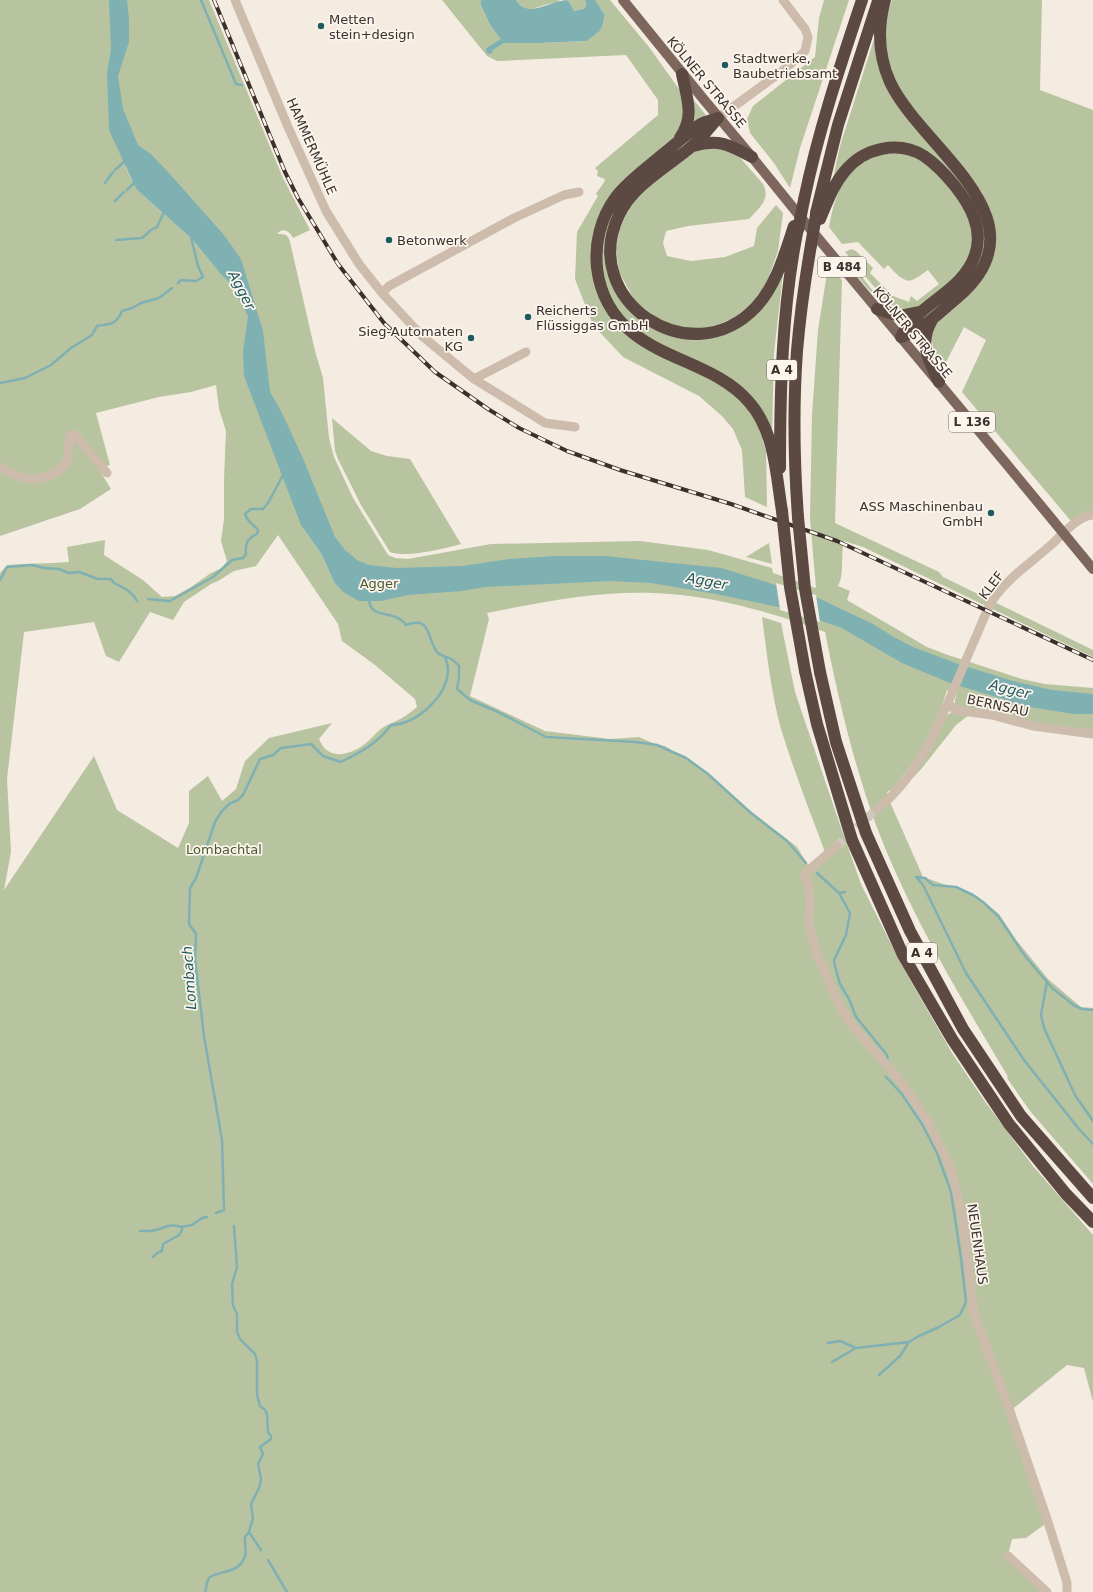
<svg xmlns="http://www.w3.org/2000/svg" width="1093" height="1592" font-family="'DejaVu Sans',sans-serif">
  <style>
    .green { fill: #b8c4a0; fill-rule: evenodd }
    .water { fill: #7fb0b2 }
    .pier { fill: #f4ebe1 }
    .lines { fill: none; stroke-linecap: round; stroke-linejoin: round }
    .stream { stroke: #7fb0b2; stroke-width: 2.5 }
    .minor-tunnel { stroke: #cfc6bd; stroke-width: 9; stroke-dasharray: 9 4.5; stroke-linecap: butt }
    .minor { stroke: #cdbbac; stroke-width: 9 }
    .major { stroke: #7d675c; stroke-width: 10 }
    .highway { stroke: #5c4a42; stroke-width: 12 }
    .rail-casing { stroke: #3b302b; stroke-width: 4 }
    .rail { stroke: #fbf5ee; stroke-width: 2.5; stroke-dasharray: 8; stroke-linecap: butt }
    .highway-bridge { stroke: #5c4a42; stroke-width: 12 }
    .poi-dot { fill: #1f5a5e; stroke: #fbf5ee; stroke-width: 1.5 }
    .labels { text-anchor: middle; stroke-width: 3.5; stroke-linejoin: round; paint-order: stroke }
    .shield { fill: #fbf5ee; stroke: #756b66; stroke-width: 1 }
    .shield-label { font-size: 12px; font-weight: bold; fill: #3b302b }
    .poi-label { font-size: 13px; fill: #3b302b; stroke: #fbf5ee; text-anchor: start }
    .street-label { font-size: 13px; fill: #3b302b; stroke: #fbf5ee }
    .park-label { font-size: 13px; fill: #4a5a2e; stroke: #fbf5ee }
    .water-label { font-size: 14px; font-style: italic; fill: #1f5a5e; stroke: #fbf5ee }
  </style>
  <rect width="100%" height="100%" fill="#f4ebe1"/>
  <path class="green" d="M0 0H209L283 178 310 230 293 238C289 231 283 227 277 234 285 234 288 234 290 242L315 351 323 378 329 438 334 457 353 498 388 555 395 558 408 559 491 544 640 541 708 550 772 568 773 573 816 588 810 518 812 415 818 330 828 267 842 280 835 523 939 572 943 577 1093 650V657L863 547 844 541C840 556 845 573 838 586L850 591 847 600 927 647 948 655 1022 679 1045 684 1093 688V730L1061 727 958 708 955 705V700L957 694 947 690 941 709 920 753 893 789 887 792 889 799 946 716 952 712 969 715 956 725 922 768 890 802 923 877 975 895 999 914 1017 941 1048 979 1081 1007 1093 1008V1184L1030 1111 1007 1078 1008 1077C960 996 909 913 876 825 853 762 838 697 825 632 771 612 712 595 653 593 598 591 541 602 487 613L489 619 470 696 545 731 610 739 639 737 657 745 665 746 706 772 738 801 797 847 808 865 803 876 811 924 808 875 825 852C810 812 794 771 781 729 771 692 767 655 762 617L781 623 795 692 838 819 861 884 901 964 952 1053 986 1103 1033 1166 1093 1235V1402L1084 1368 1067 1365 1010 1411 1048 1522 1026 1538 1012 1539 1008 1555 1047 1592H0V573L7 565C28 563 48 564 69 562L67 547 105 540 104 555 143 580 162 597 175 596 191 587 211 573 222 568 227 561 221 541 224 519V479L226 431 219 409 216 385 191 392 159 397 96 413 110 465 98 468 111 489 80 509 0 536ZM125 166 209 246 220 273 192 239 136 189ZM301 525 360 601 334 582 322 555ZM278 535 338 624 342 641 375 665 415 699 417 707C412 711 407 715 402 718 395 722 388 724 382 728 376 732 372 739 366 743 351 755 328 762 319 739L332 723 269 738 245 761 236 789 222 801 208 776 189 791V823L178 848 117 810 94 756 4 890 11 852 7 779 24 632 94 622 106 656 119 662 150 612 173 620 184 602 211 584 218 581 234 571 256 566Z
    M442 0H481L480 3 490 25 502 40 485 49 488 53 504 43H540L587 41 600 31 603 24 605 15 595 0H610L649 47 679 89 685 101 686 110 678 133 596 225 612 319 620 329 642 346 700 374 728 390 746 407 753 417 759 428 766 451 767 507 745 497 742 450 733 429 722 416 699 396 623 357 593 325 575 279 577 232 598 196 596 194C599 188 604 185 605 179L597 176 598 171 595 168 658 115V100L626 55 497 61 487 56Z
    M516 0H560C556 3 553 3 548 4 535 7 525 16 516 0Z
    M567 0H585L586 6 583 9 574 11 570 3Z
    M824 0H849L800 148 790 188 774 163 750 133 747 119 753 106 815 57 819 18Z
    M892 0H1042L1040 90 1093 110V511C1084 510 1078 516 1071 521L962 392 986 340 964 327 943 368 934 353 932 341 928 339 934 326 947 312 971 292 986 271 995 236 994 227 991 212 981 191 912 108 895 80 885 49V22Z
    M875 36 878 61 973 196 985 232 982 259 964 286 910 330 947 297 982 236 942 166 884 145 832 183 840 146Z
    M692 98 706 115 691 127Z
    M706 126 630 191 607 259 644 322 657 330 670 335 731 330 784 265 774 353 772 436 759 408 648 339 619 314 604 283 600 247 615 205 622 195Z
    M699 148H728L736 153 763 184C771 200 759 208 749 219L688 226 666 231 663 243 667 256 691 261 725 257 754 246 757 228 776 205 783 213 778 251 767 282 755 299 748 307 732 319 711 327 691 329 662 322 635 301 619 272 616 249 619 230 628 210 643 191Z
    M900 153 919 159 947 182 968 214 973 239 970 257 958 276 926 304 903 312 886 301 845 252 851 249 856 251 873 268 870 273 893 296 909 302 911 296 917 301 939 284 928 270C923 273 918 278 912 280 904 284 893 270 888 265L884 269 858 242 842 244 829 227C834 201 840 176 865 162 869 159 874 156 878 155 885 153 893 154 900 153Z
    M844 257C863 273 873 298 895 310 893 309 889 308 886 307 879 302 846 265 844 257Z
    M332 418 371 451 387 456 410 459 461 544C443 549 407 558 390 552L361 505 338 459 335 451Z
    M769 543 772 564 746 557Z"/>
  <path class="water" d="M109 0H127L129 19V42L118 76 123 109 138 145 151 154 168 172 224 235 241 259 263 331 270 392 281 411 302 456 335 537 345 550 357 560 369 565 397 568 462 566 510 559 554 556H605L721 568 818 598 873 624 892 636 913 647 958 664 1013 681 1052 690 1093 694V714H1074L1030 707 950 683 902 663 840 627 778 607 716 594 651 583 609 581 485 587 462 591 408 595 381 601H359L343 592 334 582 322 555 301 525 244 376 243 352 248 316 231 284 219 272 192 239 136 189 109 130 107 73 111 49Z
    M481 0H516C527 20 551 0 567 0L570 3 574 11 583 9 586 6 585 0H595L605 15 603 24 600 31 587 41 540 43H504L493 50 492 53 488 54 485 49 501 39 490 25 480 3Z"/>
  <path class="pier" d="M776 583 816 595 820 622 780 610Z"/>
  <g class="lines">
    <path class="stream" d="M201 0 236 84 242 85
      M115 170 126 160
      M105 183 113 172
      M127 190 135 182
      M115 201 124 192
      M116 240 142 238 151 230 157 227 164 212
      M178 283 181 280 196 281 203 277 198 266 191 237
      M0 383 25 378 51 365 71 348 92 335 97 326C110 324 116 325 122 311L132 308 141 303 159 298 172 288
      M0 580 7 567 32 565 44 568 59 569 69 573 79 572 98 579H111L114 583C124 588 132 591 137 601
      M148 599 170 601 213 577 232 560 243 558 246 554C245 543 247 539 257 534L258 530C253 523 248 523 245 514L251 509H263L268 503 283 475
      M369 599C370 621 394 608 406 625 433 615 426 640 438 653 441 656 445 656 449 658 453 659 456 663 459 666V677L457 689 470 700 498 712 546 737 636 742 657 745 686 758 708 774 752 814 787 841 806 863
      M817 873 839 893 845 892
      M916 877 923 885 966 973 1024 1060 1079 1129 1093 1144
      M916 877 925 878 933 885 956 887 973 895 983 902 998 916 1025 956 1052 988 1075 1006 1082 1009 1093 1010
      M839 893 850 913 846 935 834 960 835 966 840 984 849 999 856 1017 887 1055 888 1062
      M1047 981 1041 1015 1044 1028 1075 1095 1093 1121
      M216 1213 224 1210 222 1140 204 1036 195 960 196 934 189 924 190 888 196 878 215 822 222 811 229 804 238 800 243 795 260 759 273 755 281 748 311 744 323 756 341 762C361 752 378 743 391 725 417 724 448 696 448 669 448 665 446 661 445 657
      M140 1231C143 1231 147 1231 150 1231 162 1230 170 1222 182 1227
      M153 1257 157 1253 162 1251 163 1244 179 1235 182 1230V1227L192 1225 202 1218 207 1217
      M828 1343 840 1341 856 1348 909 1342 919 1336 939 1327 960 1315 966 1302 961 1258 951 1192 937 1153 922 1124 901 1093 886 1077
      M832 1362 856 1348
      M879 1375 900 1356 909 1342
      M249 1532 261 1550
      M268 1560 287 1592
      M205 1592C207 1588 206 1580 210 1577 221 1570 239 1574 245 1556 247 1549 244 1544 245 1537L249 1532 253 1518 251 1504 259 1488 261 1479 258 1464 263 1454 260 1447 271 1439V1436L268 1432 267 1414 265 1410 260 1406 257 1395V1361L255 1354 240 1339 237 1332V1314L233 1306 232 1284 237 1267 234 1226"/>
    <path class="minor-tunnel" d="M837 846 877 809"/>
    <path class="minor" d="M235 0 288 127 326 211 359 264 382 293 422 336 474 379 545 423 575 427
      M718 118 785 69 805 51 808 37 805 29 783 0
      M382 293 389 286 514 218 564 195 579 192
      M474 379 526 352
      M0 467C6 469 11 473 17 476 33 483 59 477 67 460 70 452 68 443 70 435L74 434 107 473
      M948 703 955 710 992 715 1033 726 1093 734
      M877 809C927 771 950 695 975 639 981 626 986 610 994 598 1010 576 1032 562 1052 544 1062 535 1079 515 1093 515
      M837 846 804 874 809 888 810 903 809 924 818 956 839 1005 850 1023 899 1079 929 1123 951 1169 963 1218 974 1314 1010 1411 1047 1519 1064 1573 1067 1583V1592
      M1008 1556 1047 1592"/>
    <path class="major" d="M623 0 705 101 752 157 807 225 1004 461 1093 569"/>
    <path class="highway" d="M885 0C877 29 878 55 890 82 922 150 1049 219 958 297 940 312 923 330 901 337
      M718 118C713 120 706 121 701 124 688 132 675 145 663 154 647 168 629 180 616 197 585 239 591 300 633 333 668 361 719 367 749 402 775 431 776 475 782 511
      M718 118C709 128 701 139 691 147 666 168 633 185 619 215 578 300 691 376 756 307 776 286 785 253 794 226
      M680 138C695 116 687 99 682 74
      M693 146C718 138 730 145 752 157
      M804 200C818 132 840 66 862 0
      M816 213 838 125 878 1
      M820 219C827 203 833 185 845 171 864 148 898 140 924 156 936 164 946 175 955 186 970 205 984 229 975 255 962 293 917 303 901 337
      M877 309 900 316 920 312
      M932 320C918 344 929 360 939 382
      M780 468C780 389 782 310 797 233
      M798 517C794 462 793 406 797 351 800 315 805 280 811 245
      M805 671 817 724 852 840 903 955 952 1039 1009 1124 1066 1194 1093 1222
      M820 672 836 742 866 833 910 931 963 1029 1021 1116 1093 1198"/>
    <defs>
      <path id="rail" d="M214 0 285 172 298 198 338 264 384 323 435 372 488 409 519 428 567 451 620 470 731 504 837 541 1093 660"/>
    </defs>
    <use href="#rail" class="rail-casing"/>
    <use href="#rail" class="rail"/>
    <path class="highway-bridge" d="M798 230 804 200
      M811 245 816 215
      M782 511 790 587 805 671
      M798 517 805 589 820 672"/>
  </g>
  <g class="poi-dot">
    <circle cx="321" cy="26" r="4"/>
    <circle cx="725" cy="65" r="4"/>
    <circle cx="389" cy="240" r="4"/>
    <circle cx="528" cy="317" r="4"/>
    <circle cx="471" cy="338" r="4"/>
    <circle cx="991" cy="513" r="4"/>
  </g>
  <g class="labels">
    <g class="shield">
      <rect x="818" y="257" width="48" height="20" rx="3"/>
      <rect x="767" y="360" width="30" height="20" rx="3"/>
      <rect x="949" y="412" width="46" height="20" rx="3"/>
      <rect x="907" y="943" width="30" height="20" rx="3"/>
    </g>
    <g class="shield-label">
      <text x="842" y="271">B 484</text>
      <text x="782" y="374">A 4</text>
      <text x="972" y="426">L 136</text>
      <text x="922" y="957">A 4</text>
    </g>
    <g class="poi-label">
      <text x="329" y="24">Metten<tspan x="329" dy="15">stein+design</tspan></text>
      <text x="733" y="63">Stadtwerke,<tspan x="733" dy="15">Baubetriebsamt</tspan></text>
      <text x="397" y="245">Betonwerk</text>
      <text x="536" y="315">Reicherts<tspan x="536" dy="15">Flüssiggas GmbH</tspan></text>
      <text x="463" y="336" text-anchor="end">Sieg-Automaten<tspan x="463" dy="15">KG</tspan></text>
      <text x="983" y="511" text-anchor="end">ASS Maschinenbau<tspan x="983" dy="15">GmbH</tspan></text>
    </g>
    <g class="street-label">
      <text transform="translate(707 82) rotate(50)" y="5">KÖLNER STRASSE</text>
      <text transform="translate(312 146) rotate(66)" y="5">HAMMERMÜHLE</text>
      <text transform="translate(913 332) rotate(50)" y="5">KÖLNER STRASSE</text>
      <text transform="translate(991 585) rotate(-53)" y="5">KLEF</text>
      <text transform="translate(998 705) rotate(12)" y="5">BERNSAU</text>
      <text transform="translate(978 1244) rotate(82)" y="5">NEUENHAUS</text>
    </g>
    <g class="park-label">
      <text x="379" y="588">Agger</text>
      <text x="224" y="854">Lombachtal</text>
    </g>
    <g class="water-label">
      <text transform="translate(242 290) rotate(63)" y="5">Agger</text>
      <text transform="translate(707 581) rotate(11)" y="5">Agger</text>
      <text transform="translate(1010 689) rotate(14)" y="5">Agger</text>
      <text transform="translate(189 978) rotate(-94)" y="5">Lombach</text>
    </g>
  </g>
</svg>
